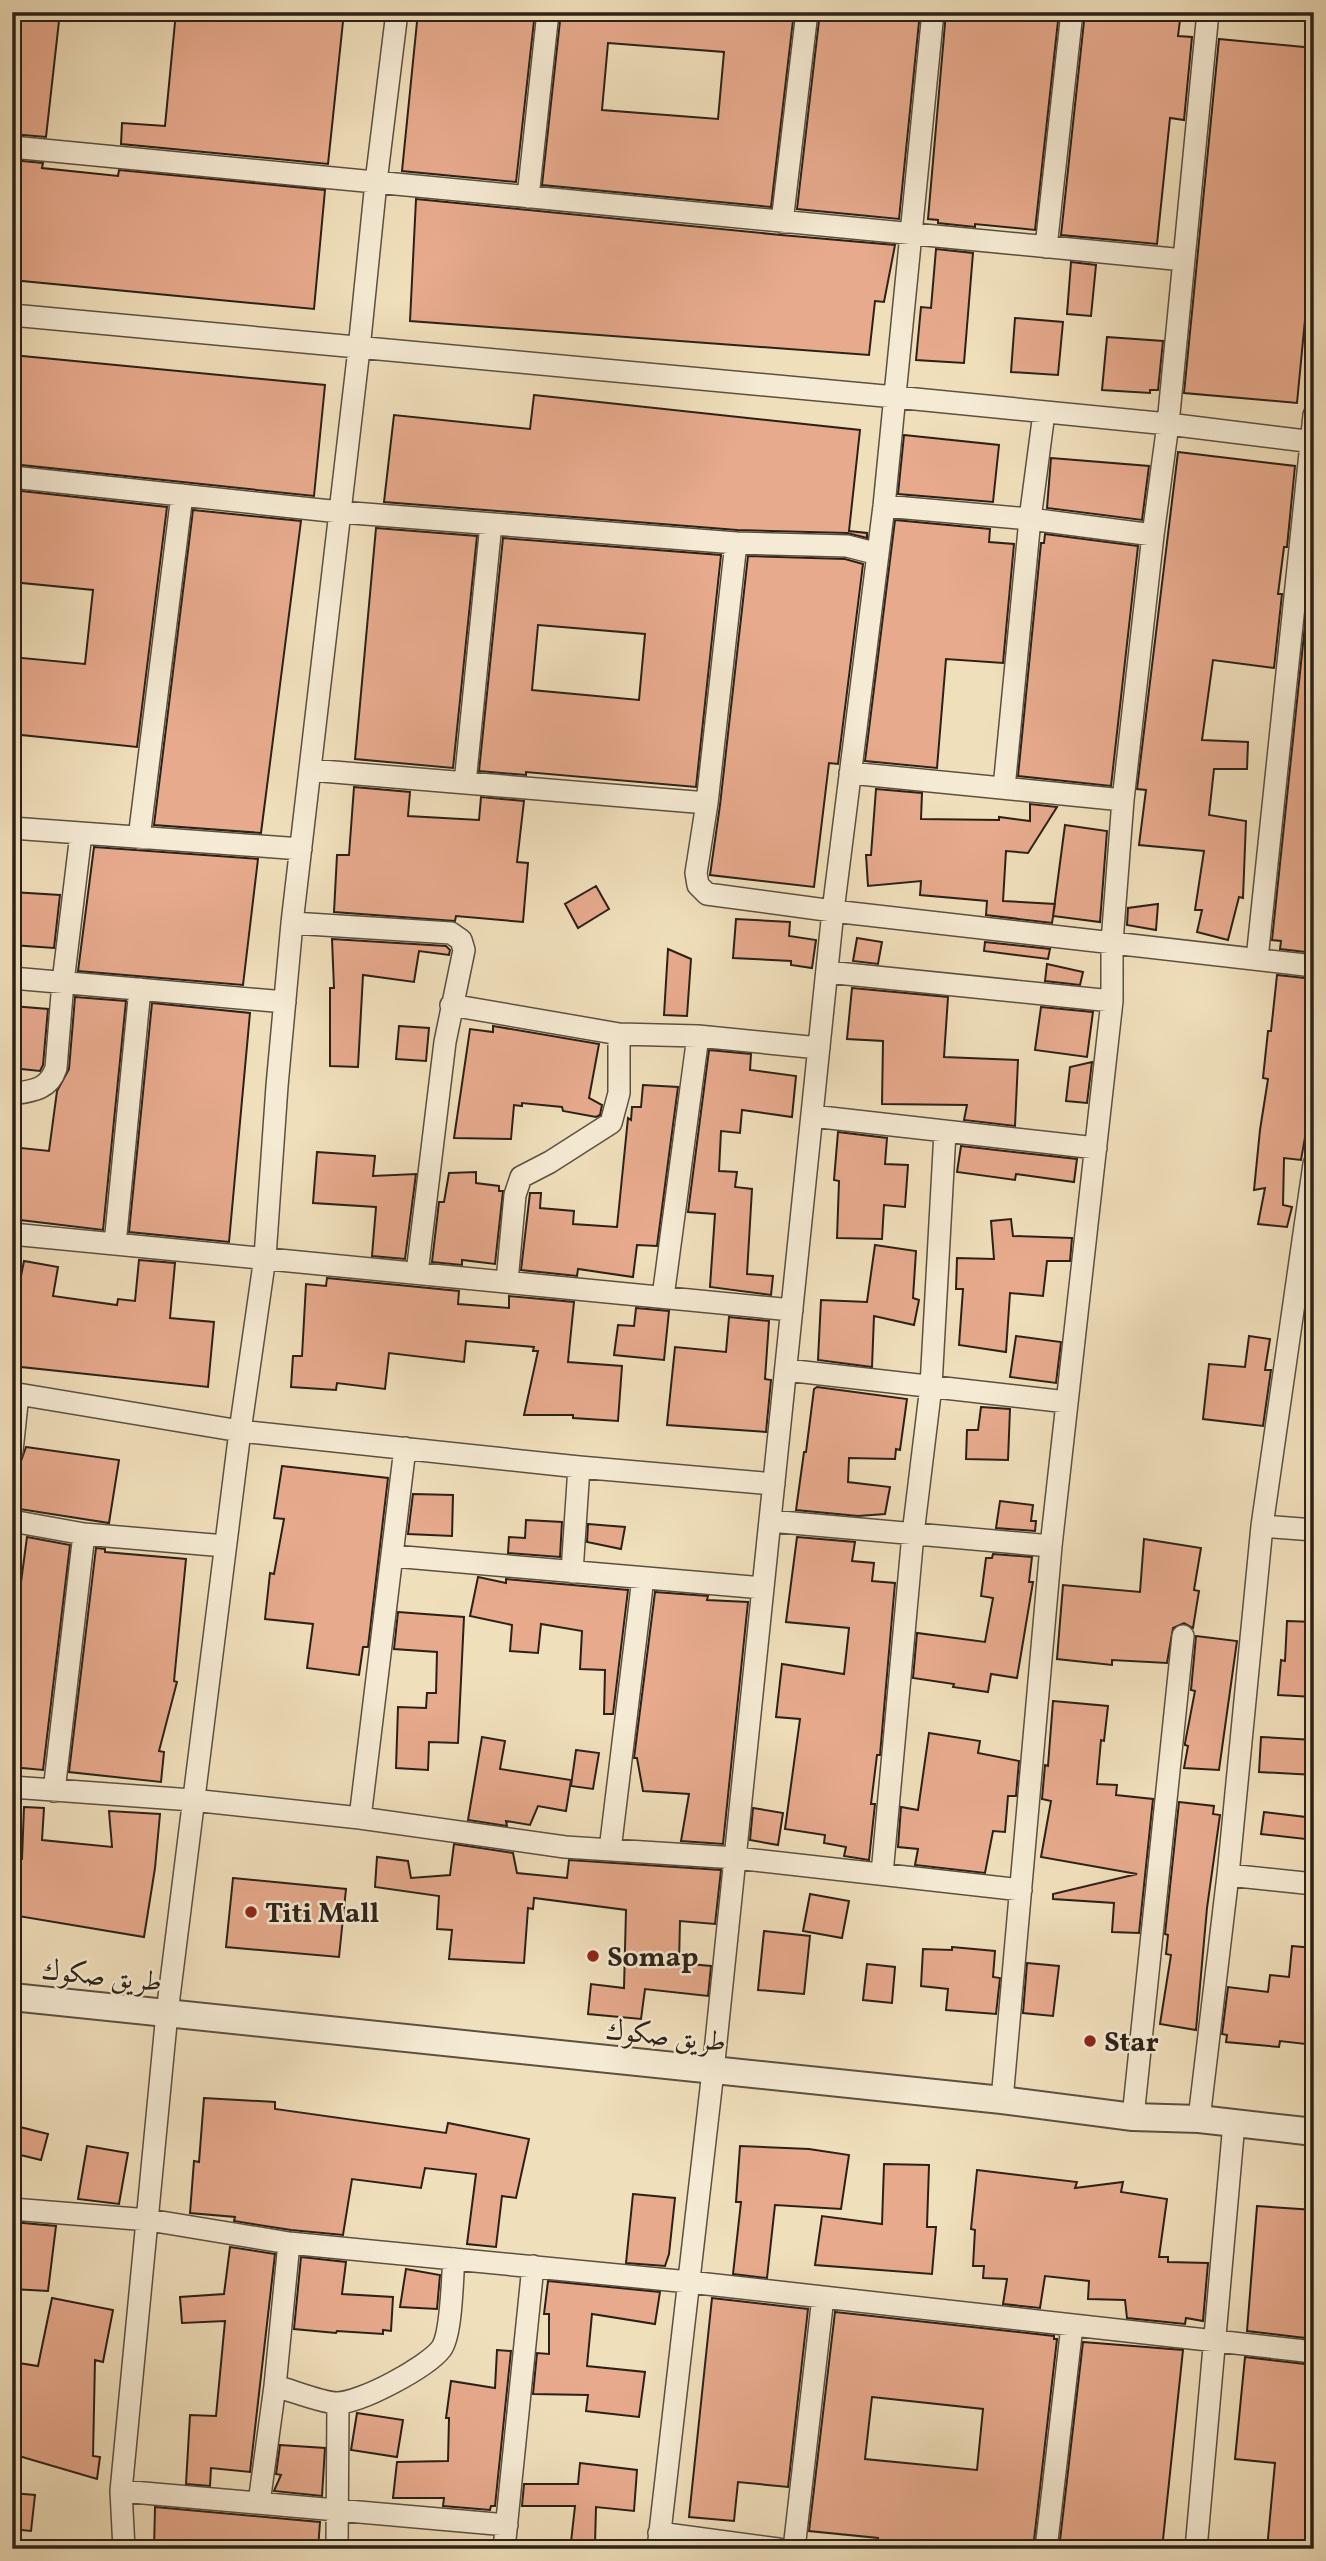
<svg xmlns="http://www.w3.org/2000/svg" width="1326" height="2561" font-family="Vollkorn,Amiri,serif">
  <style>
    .building { fill: #e7aa8d; stroke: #2b2118; stroke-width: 2; fill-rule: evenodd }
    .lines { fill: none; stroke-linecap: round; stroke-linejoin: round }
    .minor-casing { stroke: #5c5041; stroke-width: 24 }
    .tertiary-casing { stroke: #5c5041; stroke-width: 30 }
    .minor { stroke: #f5ead3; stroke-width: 21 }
    .tertiary { stroke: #f5ead3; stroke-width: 26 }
    .poi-dot { fill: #8f2418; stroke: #f5ead3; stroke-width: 2.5 }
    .labels { text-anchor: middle; stroke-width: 5; stroke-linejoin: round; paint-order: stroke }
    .poi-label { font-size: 28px; font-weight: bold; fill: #2b2118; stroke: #f5ead3; text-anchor: start }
    .street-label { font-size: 28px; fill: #2b2118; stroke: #f5ead3 }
  </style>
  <rect width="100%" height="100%" fill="#f0dfbb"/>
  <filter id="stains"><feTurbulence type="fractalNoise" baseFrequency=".00286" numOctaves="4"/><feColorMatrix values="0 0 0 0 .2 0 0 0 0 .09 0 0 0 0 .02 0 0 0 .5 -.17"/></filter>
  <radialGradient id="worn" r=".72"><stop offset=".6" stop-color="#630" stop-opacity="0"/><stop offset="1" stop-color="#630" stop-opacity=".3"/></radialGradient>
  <path class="building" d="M12 12H60L46 137 12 134Z
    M176 12H344L328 164 121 144 122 123 165 126Z
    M418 12H535L516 182 402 171Z
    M561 12H794L771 207 542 185ZM608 43 724 52 718 119 602 110Z
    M820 12H920L899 219 797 209Z
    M946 12H1059L1035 230 975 224V227L938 223V220L928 219Z
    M1085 12H1181L1178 36 1192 37 1184 120 1170 118 1157 244 1061 235Z
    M1219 39 1314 48V226L1297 403 1184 393Z
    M12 160 43 163 42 168 118 176 119 170 325 190 314 309 12 280Z
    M416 199 781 235 895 245 884 302 875 301 869 355 410 321Z
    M936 249 973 253 964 363 916 360 921 307 931 308Z
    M1071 262 1096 265 1091 316 1067 314Z
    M1015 318 1063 322 1058 375 1011 372Z
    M1107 337 1163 341 1158 390H1150V393L1102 390Z
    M12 355 325 385 314 496 12 464Z
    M534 395 860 430 849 531 867 533V538L847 533 737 530 384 502 394 415 530 429Z
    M904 435 999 445 993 502 898 494Z
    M1178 452 1295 466 1287 547H1284L1278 594H1282L1274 668 1213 660 1202 740 1248 742 1247 769H1214L1209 815 1246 821 1243 898 1239 897 1228 940 1197 932 1202 910H1195L1204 851 1139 845 1146 790 1137 789Z
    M1051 458 1149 466 1142 520 1047 508Z
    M12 490 167 507 137 747 12 734V657L85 664 93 590 12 582Z
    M193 510 301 521 261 833 154 825Z
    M895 520 990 529 989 542 1014 544 1003 663 946 659 937 768 865 761Z
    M376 528 477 536 453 768 355 759Z
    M1045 534 1138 546 1111 786 1018 776 1041 543H1044Z
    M503 538 721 555 696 787 526 772V775L479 771ZM538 625 645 634 639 700 532 690Z
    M748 556 845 559 863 564 838 764 829 763 814 887 710 875 720 805Z
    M1308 596 1314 597V953L1280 949 1281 941 1272 940Z
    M354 787 410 792 408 816 479 820 481 797 524 801 517 862 528 863 523 922 456 916 455 921 334 912 337 855H349Z
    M876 789 922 793 921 819 999 820V817L1030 821V804L1057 807 1028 853 1006 851 1003 901 1055 904 1052 923 986 915 987 901 920 895 921 881 868 886 866 855H871Z
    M1065 825 1107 831 1100 922 1053 916Z
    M94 847 258 859 243 985 78 971Z
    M596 886 609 909 578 928 565 904Z
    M12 892 60 895 54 948 12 945Z
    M1158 904 1156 930 1127 925 1128 908Z
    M736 919 790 922 789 936 816 940 812 968 791 965V961L733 958Z
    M857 938 882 942 878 964 853 961Z
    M332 939 446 946 450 950 449 955 419 951 414 982 363 975 358 1067 330 1066V988H334Z
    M985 942 1050 949 1048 959 984 951Z
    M668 949 691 959 687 1016 664 1015Z
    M1047 964 1083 972 1080 985 1045 981Z
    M1277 975 1314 979V1087L1301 1160 1284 1158 1283 1205 1292 1207 1287 1227 1258 1224 1265 1188 1254 1190 1260 1130 1268 1079 1263 1078 1268 1031H1271Z
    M852 988 948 997 944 1057 1018 1060 1015 1126 964 1120 967 1105 882 1104 883 1041 847 1039Z
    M75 997 126 1001 103 1230 12 1219V1147L49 1151 57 1091 69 1069Z
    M152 1003 250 1013 229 1242 129 1232Z
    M12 1006 48 1009 43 1065 40 1071 12 1068Z
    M1041 1007 1093 1012 1087 1057 1035 1050Z
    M399 1026 429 1028 426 1061 396 1059Z
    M493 1026 599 1044 589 1098 602 1105 600 1115 596 1117 563 1111 562 1107 522 1103V1106L514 1105 511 1139 454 1138 470 1029 493 1032Z
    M709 1050 751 1054 750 1070 796 1076 792 1117 742 1110 740 1133 721 1131 719 1171 737 1172 735 1187 752 1189 747 1274 773 1276 771 1295 710 1287 715 1214 688 1212Z
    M1092 1062 1087 1103 1066 1101 1070 1067Z
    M643 1085 678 1087 657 1246 637 1245 633 1277 578 1269 577 1276 521 1270 530 1193H541L540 1208 574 1211 573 1224 617 1227 628 1118 631 1120 632 1107H641Z
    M838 1132 887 1138 885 1164 908 1165 905 1207 884 1205 882 1239 837 1238 839 1181 834 1180Z
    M961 1146 1077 1159 1074 1182 1016 1174 1015 1180 957 1172Z
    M317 1152 375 1156 373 1176 416 1174 405 1259 372 1256 376 1207 313 1203Z
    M476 1172V1183L499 1186V1191H503L495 1264 462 1260V1265L432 1262 439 1202H444L449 1173Z
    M1011 1219 1013 1236 1072 1238 1070 1261H1047L1043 1296 1010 1293 1006 1352 959 1345 963 1289H956L957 1258 994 1259 991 1221Z
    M875 1245 916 1251 913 1298 919 1300 914 1325 874 1316 872 1367 818 1360 821 1300 867 1302Z
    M139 1260 175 1263 170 1318 214 1322 208 1387 12 1366V1296H17L24 1261 58 1267 53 1296 117 1305 118 1299 135 1301Z
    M327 1278 459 1291 458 1304 509 1308V1296L574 1302 568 1362 622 1366 618 1421 573 1418V1415H524L538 1351H533L534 1347 466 1341 464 1362 389 1353 385 1389 337 1383 336 1390 291 1387 293 1356H302L306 1284 326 1286Z
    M636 1308 669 1311 664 1360 614 1355 618 1325 634 1326Z
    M729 1317 769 1321 765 1379 771 1380 766 1432 667 1425 675 1347 726 1352Z
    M1016 1336 1061 1342 1056 1383 1010 1377Z
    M1249 1336 1270 1339 1265 1370H1271L1263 1426 1203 1419 1209 1364 1245 1367Z
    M817 1387 907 1399 900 1450 896 1449 895 1459 849 1458 848 1482 890 1487 885 1514 858 1516 796 1510 804 1452H806L814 1389Z
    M981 1407 1010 1409 1008 1460 966 1459 967 1430H978Z
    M26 1447 119 1460 109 1523 13 1508 21 1461Z
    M282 1466 388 1478 368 1647H363L359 1675 307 1668 313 1624 265 1619 270 1573 274 1574 284 1519 274 1518Z
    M413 1494 453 1495 452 1536 408 1534Z
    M1000 1501 1033 1505 1031 1521H1036L1035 1531 996 1528Z
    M526 1520 562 1522 560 1557 508 1553 509 1537 525 1538Z
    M588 1524 625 1527 621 1549 587 1542Z
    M27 1537 70 1545 43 1770 12 1767V1620H16Z
    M797 1537 855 1542 852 1561 874 1563 872 1581 895 1583 880 1755H877L871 1804H875L869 1860 844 1856 846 1847 824 1843 825 1835 785 1829 800 1719 776 1717 782 1664 844 1674 849 1628 786 1622Z
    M1144 1539 1201 1548 1194 1590 1199 1591 1193 1628 1184 1623 1173 1628 1167 1663 1112 1660V1665L1057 1659 1063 1585 1140 1592Z
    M96 1548 105 1549V1552L186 1559 174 1681 177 1682 159 1751 164 1752 161 1782 69 1772Z
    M993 1554 1032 1557 1029 1582H1033L1017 1678 991 1674 988 1692 953 1687 954 1684 913 1678 917 1633 985 1642 993 1598 981 1596 986 1558H992Z
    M478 1577 506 1583V1579L628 1590 613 1714H604L605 1670 580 1669 582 1631 541 1624 538 1653 510 1651 512 1625 470 1616Z
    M655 1592 708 1596 707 1600 748 1602 723 1844 681 1841 689 1794 643 1791 637 1758H634Z
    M398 1612 464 1617 458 1743 429 1742 428 1770 396 1768 398 1707 426 1708 427 1693H436L437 1652 394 1649Z
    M1287 1621 1314 1622V1697L1278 1695 1281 1660 1285 1661Z
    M1196 1636 1237 1641 1219 1770 1184 1768 1188 1746 1185 1745V1743L1195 1691 1191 1690Z
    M1053 1701 1108 1706 1104 1741 1101 1740 1097 1784 1117 1785 1116 1795 1153 1799 1139 1933 1112 1932 1114 1903 1053 1899V1894L1137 1874 1041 1857 1051 1801 1042 1799 1045 1765 1048 1766Z
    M929 1733 980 1741 978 1753 1019 1761 1016 1796H1008L1005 1832 993 1831 985 1873 915 1865 918 1849 898 1847 901 1807 918 1810Z
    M482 1737 505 1741 500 1769 571 1780 566 1811 538 1806 530 1825 506 1821 507 1826 468 1820Z
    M1261 1737 1314 1740V1775L1259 1772Z
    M576 1750 599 1753 593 1789 571 1786Z
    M1179 1802 1214 1806 1213 1814 1220 1815 1207 1908 1196 2030 1160 2024 1171 1955 1166 1954 1168 1935 1165 1934Z
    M24 1807 44 1808 42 1840 112 1847 109 1811 160 1814 155 1868 144 1937 12 1915V1858L22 1859Z
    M753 1808 783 1813 778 1845 750 1840Z
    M1264 1812 1314 1818V1840L1261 1834Z
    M454 1844 513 1853 517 1873 567 1878 569 1860 721 1870 715 1924 680 1921 679 1963 711 1966 708 1996 645 1989 641 2019 588 2014 591 1984 624 1988 626 1910 534 1898 533 1909 528 1908 524 1963 449 1959 452 1930 437 1929 439 1896 375 1887 377 1857 408 1861 411 1878 450 1875Z
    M233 1878 346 1889 339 1957 226 1947Z
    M810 1894 849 1901 842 1938 803 1931Z
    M764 1931 810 1936 804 1994 758 1990Z
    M1292 1946 1314 1948V2045L1280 2041 1279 2047 1226 2042 1227 2035 1222 2034 1228 1987 1268 1992 1270 1975 1289 1977Z
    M952 1947 995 1951 993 1977 1000 1978 996 2014 946 2010 948 1989 921 1986 923 1949 952 1950Z
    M1027 1963 1059 1966 1053 2016 1023 2013Z
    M867 1964 895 1967 892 2003 863 2000Z
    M204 2098 275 2102V2109L446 2133 448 2123 529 2139 516 2198 502 2196 496 2247 467 2244 476 2174 425 2168 421 2188 352 2179 343 2235 291 2230 234 2221 235 2217 190 2213 194 2161 199 2162Z
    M12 2125 48 2134 41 2160 12 2153Z
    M87 2146 128 2153 119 2204 78 2199Z
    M740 2146 809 2149 849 2155 841 2209 775 2205 767 2278 733 2274 741 2202H736Z
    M884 2164 929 2165 927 2227H936L932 2274 815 2265 822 2216 882 2224Z
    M977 2170 1077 2182 1075 2188 1123 2182 1121 2192 1167 2199 1159 2257H1168V2262L1208 2263 1203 2321 1186 2318 1185 2324 1127 2318 1125 2300 1088 2299 1089 2281 1045 2276 1040 2308 1003 2304 1007 2279 983 2278 984 2266H973L975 2230 971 2229Z
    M633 2194 675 2198 669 2254 665 2266 626 2263Z
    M1257 2206 1314 2210V2339L1247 2331Z
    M12 2222 56 2226 48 2291 12 2289Z
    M230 2247 275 2254 250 2472 211 2468 210 2486 186 2484 190 2415 216 2416 225 2321 182 2323 180 2297 224 2294Z
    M301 2257 346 2262 342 2294 393 2297 391 2331 383 2330V2334L337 2331 336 2333 294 2329Z
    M406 2269 440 2275 437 2309 400 2307Z
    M548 2281 660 2292 655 2324 592 2314 587 2366 645 2372 639 2417 586 2411 588 2395 533 2394 537 2353 549 2354V2314H544Z
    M52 2298 113 2310 103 2362 95 2360 93 2456 100 2457 97 2479 12 2454V2362L38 2366Z
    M712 2298 808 2309 788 2487 738 2482 734 2521 689 2517Z
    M835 2312 1054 2336V2339H1057L1033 2549H877L878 2538 809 2531ZM872 2397 983 2409 977 2470 865 2459Z
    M1083 2342 1183 2350 1162 2549H1059Z
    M497 2350 511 2351 495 2506H491L490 2510 443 2506 444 2498H393L397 2462 448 2461 449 2418H446L451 2381 495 2388Z
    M1245 2357 1314 2365V2549H1267L1275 2463 1235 2459Z
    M357 2413 403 2420 397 2457 351 2450Z
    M280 2445 325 2448 322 2496 274 2491 281 2475 276 2474Z
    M580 2463 637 2470 634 2511 596 2507 595 2544 571 2542 575 2506H522L524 2484H578Z
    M12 2493 35 2495 31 2531 12 2529Z
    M155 2507 320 2522 318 2549H154Z"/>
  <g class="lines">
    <defs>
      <path id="minor" d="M12 147 1184 260
        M528 197 548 12
        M782 222 807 12
        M1046 247 1072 12
        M12 315 895 397 1168 424 1314 442
        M12 477 340 512 736 543 847 546 878 554
        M884 506 1030 519 1153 535
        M736 543 707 803 696 873 698 885 707 894 833 911 1314 966
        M310 770 707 803
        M850 773 1123 800
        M465 783 491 524
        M1004 788 1030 519 1044 413
        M12 828 301 849
        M139 838 182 495
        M292 923 451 933 461 940 464 950 445 1042 417 1273
        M1257 959 1314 415
        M827 972 1112 1001
        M12 978 285 1002
        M451 1005 619 1034 698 1036 819 1048
        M12 1094C32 1091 49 1090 56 1068L63 982 81 834
        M812 1116 1096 1148
        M12 1234 792 1310
        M115 1244 140 989
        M507 1281 515 1195 521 1177 550 1162 611 1123 619 1093V1034
        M663 1297 698 1036
        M786 1370 1067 1402
        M12 1396 18 1394 240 1431 579 1467 774 1484
        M12 1451 18 1394
        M12 1521 84 1534 225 1546
        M770 1521 1051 1546
        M1262 1526 1314 1530
        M393 1556 763 1588
        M572 1572 579 1467
        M12 1787 192 1800 360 1818 565 1847 736 1858 1021 1890
        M54 1791 84 1534
        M360 1818 405 1448
        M610 1850 643 1578
        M882 1874 913 1534 931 1386 945 1132
        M1228 1875 1314 1884
        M1002 2100 1051 1546 1112 1001V942L1123 800 1153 535 1168 424 1208 12
        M1133 2117 1183 1636
        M1199 2119 1228 1875 1262 1526 1314 1164
        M12 2209 149 2220 289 2243 689 2282 1314 2352
        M275 2386C291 2390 322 2403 337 2403 361 2403 427 2367 441 2349 452 2335 452 2278 454 2259
        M121 2491 507 2525
        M259 2503 275 2386 289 2243
        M659 2533 778 2549
        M124 2549 121 2491 167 2013 240 1431 265 1257 277 1086 292 923 359 349 376 182 397 12
        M337 2549 338 2403
        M504 2549 533 2266
        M658 2549 713 2071 833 911 884 506 933 12
        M794 2549 823 2297
        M1046 2549 1072 2326
        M1196 2549 1234 2123"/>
      <path id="tertiary" d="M12 1997 1002 2100 1133 2117 1199 2119 1314 2132"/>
    </defs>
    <use href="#minor" class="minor-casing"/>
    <use href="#tertiary" class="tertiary-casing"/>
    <use href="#minor" class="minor"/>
    <use href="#tertiary" class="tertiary"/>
  </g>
  <g class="poi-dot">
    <circle cx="251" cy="1912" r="7"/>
    <circle cx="593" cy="1956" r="7"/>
    <circle cx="1090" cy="2041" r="7"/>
  </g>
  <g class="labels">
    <g class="poi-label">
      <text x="265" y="1922">Titi Mall</text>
      <text x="607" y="1966">Somap</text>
      <text x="1104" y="2051">Star</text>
    </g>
    <g class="street-label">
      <text transform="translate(102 1975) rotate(6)" y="10">طريق صكوك</text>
      <text transform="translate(666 2035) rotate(6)" y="10">طريق صكوك</text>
    </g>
  </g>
  <rect width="1326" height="2561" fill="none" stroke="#f0dfbb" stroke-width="42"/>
  <rect x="14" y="14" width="1298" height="2533" fill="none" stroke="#2b2118" stroke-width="3.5"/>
  <rect x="21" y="21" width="1284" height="2519" fill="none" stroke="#2b2118" stroke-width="2"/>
  <rect width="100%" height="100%" filter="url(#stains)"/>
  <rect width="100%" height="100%" fill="url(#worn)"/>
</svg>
